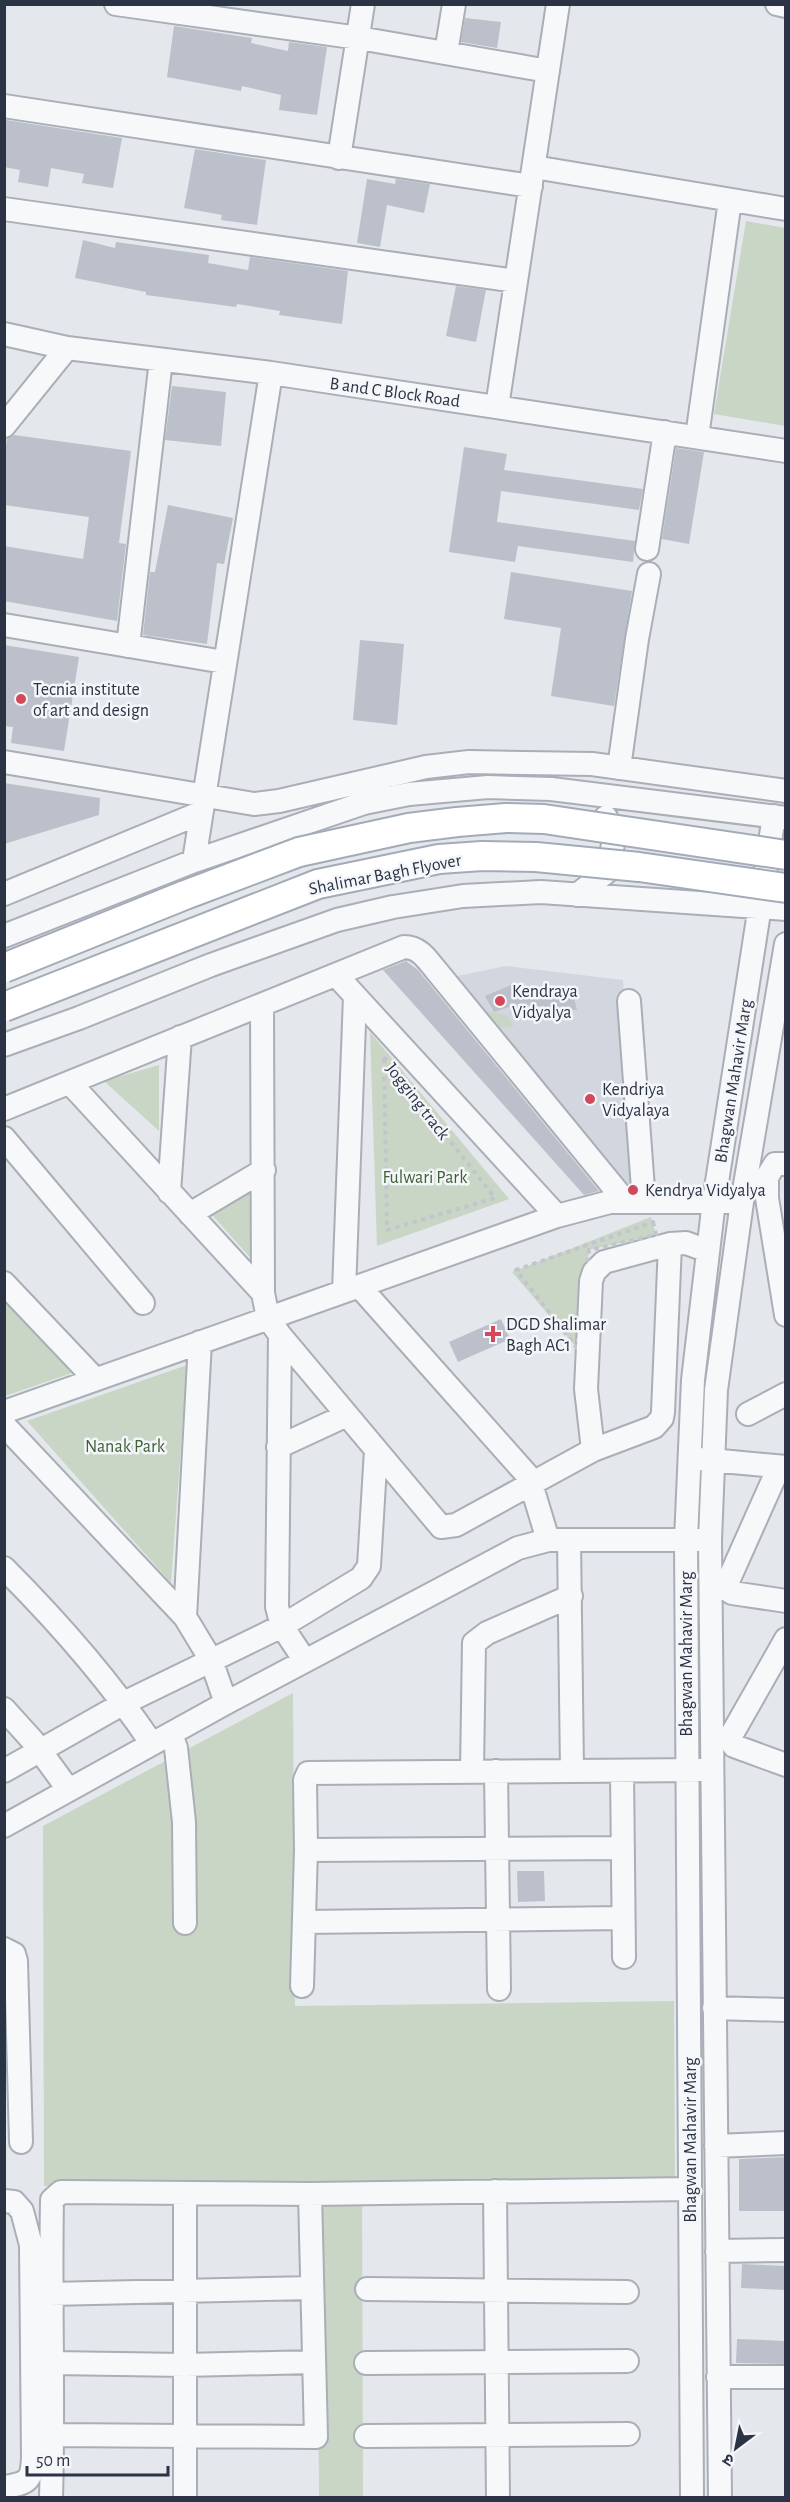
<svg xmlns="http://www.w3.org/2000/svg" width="790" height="2502" font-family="'Alegreya Sans','Noto Sans Devanagari',sans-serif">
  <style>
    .built { fill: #d2d6de }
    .green { fill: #c9d6c5 }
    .building { fill: #bbc0ca }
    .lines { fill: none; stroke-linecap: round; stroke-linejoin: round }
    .minor-casing { stroke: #a9aeb7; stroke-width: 26 }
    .path { stroke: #c2c5cb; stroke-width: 4; stroke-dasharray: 4.5 4.5; stroke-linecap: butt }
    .minor { stroke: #f7f8fa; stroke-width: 22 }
    .major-bridge-casing { stroke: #a3abb8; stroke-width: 32; stroke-linecap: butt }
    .major-bridge { stroke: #fff; stroke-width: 28 }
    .poi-dot { fill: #d1495b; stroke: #f4f6f9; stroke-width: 2 }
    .labels { text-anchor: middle; stroke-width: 5; stroke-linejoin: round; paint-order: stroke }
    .street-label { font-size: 18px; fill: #2b3445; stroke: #f4f6f9 }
    .poi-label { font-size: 18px; fill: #2b3445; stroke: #f4f6f9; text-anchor: start }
    .park-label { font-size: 18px; fill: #3f6138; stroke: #f4f6f9 }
  </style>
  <rect width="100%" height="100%" fill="#e4e7ec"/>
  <path class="built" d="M506 966 623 980 637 1196 443 979Z"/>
  <path class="green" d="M746 221 785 228V426L714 414Z
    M478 1009 506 1015 514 1026 495 1028Z
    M370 1032 509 1199 377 1246Z
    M159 1065V1131L104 1081Z
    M254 1189 257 1265 206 1208Z
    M651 1217 656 1235 589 1250 577 1348 512 1272Z
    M5 1295 75 1372 5 1396Z
    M187 1365 171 1583 27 1421Z
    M293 1693 295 2006 674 2001 675 2184 362 2182 363 2497H319L317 2184 44 2186 43 1826Z"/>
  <path class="building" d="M465 18 501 22 497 48 461 42Z
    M174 26 252 38 251 43 288 51 289 42 327 47 317 115 279 110 281 95 242 86 241 91 167 77Z
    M6 120 122 138 113 188 82 183 84 174 51 168 48 187 18 182 20 170 4 167Z
    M195 149 266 160 257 225 221 220 222 215 184 208Z
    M367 179 395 184 396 179 430 184 424 213 387 205 380 247 357 243Z
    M83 240 115 248 116 242 209 255 208 263 248 270 250 257 348 271 342 324 279 315 280 311 237 304 236 307 146 295V292L75 278Z
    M456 286 486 290 476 342 446 336Z
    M172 386 226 392 221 446 165 440Z
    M14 435 131 451 119 543 126 544 117 621 4 601V546L83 559 89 517 4 505V458L7 439Z
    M464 447 507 454 504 470 643 489 639 510 501 491 497 522 635 541 633 562 518 546 515 562 449 552Z
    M676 448 704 452 689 544 662 539Z
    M168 505 233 518 224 564 217 563 207 644 143 635 150 572H155Z
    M511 572 632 591 614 706 551 696 561 628 504 619Z
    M360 640 404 644 397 725 353 720Z
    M4 645 79 657 64 751 11 743 13 727 4 726Z
    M4 783 100 798 99 815 4 844Z
    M406 961 418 970 599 1191 584 1195 383 970Z
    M511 985 572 990 577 1010 518 1004 494 1012 485 996Z
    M501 1319 510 1339 458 1362 449 1342Z
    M517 1871H544L545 1901 518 1902Z
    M786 2157V2211H739V2159Z
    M742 2264 786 2266V2290L741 2288Z
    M737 2339 786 2341V2364L736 2363Z"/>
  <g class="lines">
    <defs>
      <path id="minor" d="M116 4 359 38 548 71
        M777 4 786 6
        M446 53 454 4
        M4 106 531 186
        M339 158 363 4
        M534 167 786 209
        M4 209 516 281
        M4 334 67 348 271 373 786 451
        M497 407 558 4
        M4 426 67 348
        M697 437 730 200
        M647 549 665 432
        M4 625 224 662
        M128 646 161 360
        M4 762 254 804 279 801 426 767 469 762 592 764 786 791
        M619 768 637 639 649 574
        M194 861 271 373
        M4 894 200 813
        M577 895 609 870 614 837 606 817
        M4 936 194 861 364 803 409 794 488 787 551 789 786 818
        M337 976 557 1216
        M629 1001 644 1202
        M262 1005 263 1293 268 1318 280 1335 441 1527 456 1525 593 1450 654 1427 662 1418 663 1412 670 1244
        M4 1045 79 1018 211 965 337 920 393 907 463 896 541 892 786 909
        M70 1083 263 1293
        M4 1109 404 947C419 947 426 958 435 969L625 1201
        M4 1138 143 1303
        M786 1164H775L767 1177V1198L786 1315
        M169 1192 180 1037
        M190 1214 264 1170
        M4 1283 95 1379
        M359 1286 529 1477 548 1540
        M344 1291 355 996
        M280 1335 277 1607 282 1626 305 1661
        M4 1412 557 1216 610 1202H729
        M748 1414 786 1394
        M4 1425 185 1617 211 1660 226 1703
        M278 1447 347 1415
        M593 1450 586 1389 591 1281 594 1272 604 1262 670 1244 686 1243 708 1251
        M700 1459 786 1467
        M779 1467 725 1588 732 1593 786 1601
        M569 1540 572 1770
        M4 1568C59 1623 109 1680 152 1744
        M185 1617 200 1342
        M786 1639 732 1734 731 1741 734 1746 786 1765
        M4 1709 33 1741 68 1789
        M171 1734 176 1748 184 1822 185 1923
        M472 1770 474 1643 487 1633 571 1596
        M4 1771 124 1703 282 1626 361 1578 369 1566 376 1450
        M496 1771 499 1989
        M622 1771 624 1957
        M4 1826 226 1703 518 1548 548 1540H699
        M306 1850 623 1848
        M304 1922 622 1918
        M4 1949 14 1954 16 1961 21 2142
        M302 1986 306 1850 305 1780 308 1773 701 1770
        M714 2008 786 2010
        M716 2146 786 2143
        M495 2191 498 2498
        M185 2194V2498
        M4 2201 14 2202 22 2211 31 2245 33 2457C32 2481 28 2483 5 2487
        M717 2251 786 2250
        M367 2289 627 2292
        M50 2294 312 2288
        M52 2363 185 2365 313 2362
        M366 2363 627 2361
        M718 2377H786
        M53 2435 316 2437 310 2194
        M366 2436 628 2434
        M51 2498C54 2398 50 2299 52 2200L61 2192 310 2194 690 2189
        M692 2498 686 1540 693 1380 714 1201 774 816
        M720 2498 710 1540 716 1390 742 1202 786 944"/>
    </defs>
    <use href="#minor" class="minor-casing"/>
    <path class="path" d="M384 1057 495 1198 387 1230Z
      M653 1222 656 1235 589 1250 577 1348 516 1270Z"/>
    <use href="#minor" class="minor"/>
    <defs>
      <path id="major-bridge" d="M4 968 185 895 299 852 409 828 457 822 506 818 544 819 786 855
        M4 1007 318 884 439 859 482 856 536 857 639 867 786 888"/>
    </defs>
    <use href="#major-bridge" class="major-bridge-casing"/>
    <use href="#major-bridge" class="major-bridge"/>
  </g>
  <g class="poi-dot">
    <circle cx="21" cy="699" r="6"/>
    <circle cx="500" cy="1001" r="6"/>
    <circle cx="590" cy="1099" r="6"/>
    <circle cx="633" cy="1190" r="6"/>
    <path d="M490 1325h6v6h6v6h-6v6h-6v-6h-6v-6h6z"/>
  </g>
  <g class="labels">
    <g class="street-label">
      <text transform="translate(395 392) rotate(8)" y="6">B and C Block Road</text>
      <text transform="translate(385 874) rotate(-11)" y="6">Shalimar Bagh Flyover</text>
      <text transform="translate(733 1081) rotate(-81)" y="6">Bhagwan Mahavir Marg</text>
      <text transform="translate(418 1101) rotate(52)" y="6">Jogging track</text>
      <text transform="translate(686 1654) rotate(-90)" y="6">Bhagwan Mahavir Marg</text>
      <text transform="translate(690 2140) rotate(-90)" y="6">Bhagwan Mahavir Marg</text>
    </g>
    <g class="poi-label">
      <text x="33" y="695">Tecnia institute<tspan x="33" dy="21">of art and design</tspan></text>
      <text x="512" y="997">Kendraya<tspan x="512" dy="21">Vidyalya</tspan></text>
      <text x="602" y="1095">Kendriya<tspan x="602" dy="21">Vidyalaya</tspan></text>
      <text x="645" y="1196">Kendrya Vidyalya</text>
      <text x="506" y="1330">DGD Shalimar<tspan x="506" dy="21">Bagh AC1</tspan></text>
    </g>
    <g class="park-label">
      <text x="425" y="1183">Fulwari Park</text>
      <text x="125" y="1452">Nanak Park</text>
    </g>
  </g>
  <rect width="790" height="2502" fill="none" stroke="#2b3445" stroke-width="12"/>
  <g transform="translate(736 2448) rotate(212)" stroke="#f4f6f9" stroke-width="4.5" paint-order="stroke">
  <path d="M0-4.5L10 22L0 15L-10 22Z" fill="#2b3445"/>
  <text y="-9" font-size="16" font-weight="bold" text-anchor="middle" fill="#2b3445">उ</text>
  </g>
  <path d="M27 2466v9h141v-9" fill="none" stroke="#2b3445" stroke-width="3"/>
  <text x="36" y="2466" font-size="18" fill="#2b3445" stroke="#f4f6f9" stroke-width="4.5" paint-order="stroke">50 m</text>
</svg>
